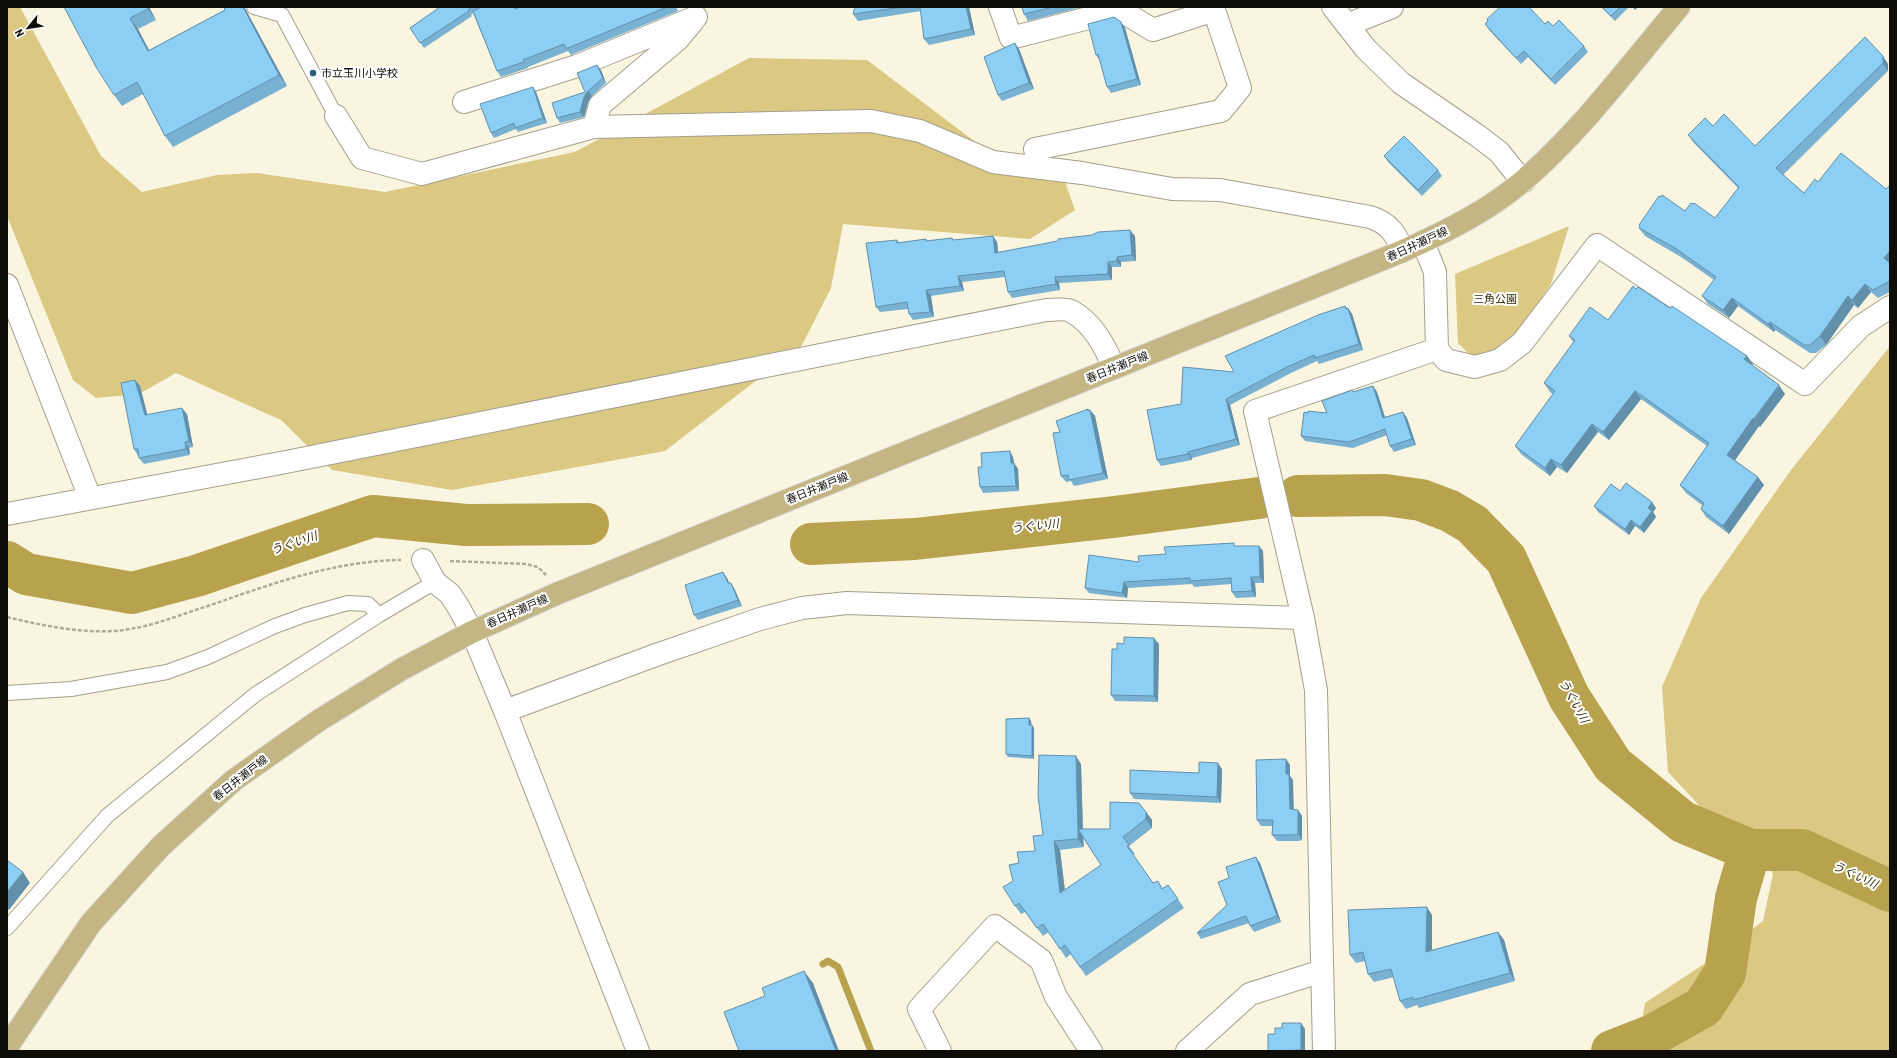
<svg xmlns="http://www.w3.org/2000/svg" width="1897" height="1058" font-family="'Roboto Condensed','Noto Sans JP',sans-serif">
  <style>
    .green { fill: #dbc883 }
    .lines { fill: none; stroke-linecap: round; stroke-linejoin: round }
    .stream { stroke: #b8a24e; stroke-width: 7 }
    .river { stroke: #b8a24e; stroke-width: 42 }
    .lane-casing { stroke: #a49f8d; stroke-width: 16 }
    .street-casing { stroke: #a49f8d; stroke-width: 24 }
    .secondary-casing { stroke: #a49f8d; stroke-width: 24 }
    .primary-casing { stroke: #dddddc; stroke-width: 24 }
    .path { stroke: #afab9b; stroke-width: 2.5; stroke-dasharray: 4 2; stroke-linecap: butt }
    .lane { stroke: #fff; stroke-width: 14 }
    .street { stroke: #fff; stroke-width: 22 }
    .secondary { stroke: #fff; stroke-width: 22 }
    .primary { stroke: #c4b684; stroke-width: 22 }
    .wall { fill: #78b1d2; fill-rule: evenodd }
    .shaded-wall { fill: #6290ab }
    .building { fill: #8ccef4; stroke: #6290ab; fill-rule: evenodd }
    .poi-dot { fill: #295e7a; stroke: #fff; stroke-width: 1.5 }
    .labels { text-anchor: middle; stroke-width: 4; stroke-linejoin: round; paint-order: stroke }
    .poi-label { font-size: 11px; fill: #0e0d07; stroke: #fff; text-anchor: start }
    .street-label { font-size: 11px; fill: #0e0d07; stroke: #fff }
    .park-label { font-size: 11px; fill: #332903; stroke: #fff }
    .water-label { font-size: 12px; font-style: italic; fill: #362c06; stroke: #fff }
  </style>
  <rect width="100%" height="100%" fill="#faf5e1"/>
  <path class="green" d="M7 7H20L101 156 142 192 217 175 257 173 385 192 575 152 749 58 867 60 982 147 1064 179 1075 210 1030 239 843 224 831 288 802 345 665 451 452 490 332 470 281 420 176 373 139 394 96 398 73 380 7 216Z
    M1569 226 1551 284 1525 323 1494 354 1472 357 1458 343 1455 274Z
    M1890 346V1051H1637L1645 1003 1719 954 1763 921 1773 874 1758 847 1720 828 1668 772 1662 687 1701 598 1791 470Z"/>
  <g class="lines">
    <path class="stream" d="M823 964 828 961 838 967 871 1051"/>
    <path class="river" d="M1298 496 1385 495 1421 500 1450 511 1472 524 1506 559 1569 697 1613 765 1683 822 1750 850H1802L1890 891
      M811 544 915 539 1114 517 1259 498
      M7 562 26 574 132 593 196 576 373 516 466 525 588 524
      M1612 1051 1653 1035 1703 1007 1725 973 1736 898 1750 850"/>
    <defs>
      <path id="lane" d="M254 7 282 15 336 116
        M7 693 71 689 167 672 208 657 275 626 305 615 348 603 368 604 379 615
        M7 928 107 816 256 694 379 615 435 582"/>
      <path id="street" d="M1000 7 1011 38 1120 10 1153 30 1214 10
        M1347 25 1392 7
        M464 102 577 66 696 17
        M336 116 362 158 422 174 594 127 871 121 920 131 993 162 1082 173 1172 189 1220 190 1370 217C1389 223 1396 234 1403 251
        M594 127 600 105 678 39 693 21
        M1039 168 1035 149 1221 111 1240 88 1213 7
        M1437 349 1446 360 1475 367 1500 360 1522 343 1597 245 1805 384 1861 326 1890 307
        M423 560 435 582 450 594 459 608 472 632 505 711 638 1051
        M505 711 656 655 760 619 802 608 847 603 1303 618
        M940 1051 919 1009 995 926 1041 960 1056 997 1091 1051
        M1187 1051 1250 994 1322 971
        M1324 1051 1316 690 1303 618 1255 411 1437 349 1435 272 1423 242"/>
      <path id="secondary" d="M1333 7 1366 49 1401 83 1478 136 1499 152 1523 182
        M7 285 90 498
        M7 514 281 463 1046 310C1053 310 1065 308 1071 311 1093 323 1105 346 1114 368"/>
      <path id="primary" d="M7 1047 91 923 161 846 234 780 318 721 402 669 472 632 556 594 1403 251C1445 232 1488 211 1523 181 1582 130 1629 66 1679 7"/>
    </defs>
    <use href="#lane" class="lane-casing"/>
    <use href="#street" class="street-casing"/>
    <use href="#secondary" class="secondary-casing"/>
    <use href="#primary" class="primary-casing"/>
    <path class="path" d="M450 561 526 564 538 567 546 575
      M7 617C44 626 92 636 130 629 156 625 182 614 208 606 271 584 333 561 401 560"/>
    <use href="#lane" class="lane"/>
    <use href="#street" class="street"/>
    <use href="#secondary" class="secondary"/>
    <use href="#primary" class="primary"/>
  </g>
  <path class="wall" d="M64 7H149L156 20 138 29 149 50 225 10 224 7H244L287 86 173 147 165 136 143 94 122 106 114 95Z
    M440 7H516V8L519 7H676L678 11 573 54 571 55 568 51 528 67V68L501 77 497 71 473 13 471 15 472 16 424 48 410 28Z
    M855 7H969L975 35 929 45 924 39 921 11 858 21 853 14Z
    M1022 7H1082L1028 21 1024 14Z
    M1601 7H1629L1615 21Z
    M1121 22 1125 28 1141 85 1111 93 1107 87 1100 61 1096 55Z
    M1485 24H1545L1553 26 1584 46 1588 52 1555 85 1528 57 1521 64 1489 30Z
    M1865 37 1888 64V71L1783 175 1804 193 1818 182 1886 189 1890 185V292L1878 298 1871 292 1858 308 1854 305 1826 345 1816 353H1810L1775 330 1774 332 1738 306 1729 318 1708 304 1702 296 1714 280 1681 257 1645 236 1639 228 1640 227 1639 225 1685 211 1715 218 1738 188 1694 143 1688 135 1713 126 1755 146Z
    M1019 49 1034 89 1002 101 998 95Z
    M601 70 606 83 592 96 588 102 584 117 560 123 557 118 585 92Z
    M533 87 536 92 547 123 518 132 516 129 494 138 491 133Z
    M1384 156 1438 170 1442 176 1422 196 1388 162Z
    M993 236 997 242 998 252 1135 236 1136 261 1121 262V267H1112V280L1059 283 1060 290 1012 298 1008 292 1005 277 962 282 964 291 931 296 934 317 913 320 909 314 908 309 880 312 876 307 897 240 899 243 926 239 927 241 952 238 954 240Z
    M1636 289 1670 308 1747 356 1753 364 1752 365 1785 394 1760 427 1759 426 1735 460 1764 485 1729 534 1706 517 1701 509 1703 506 1686 493 1680 485 1707 446 1641 399 1609 440 1598 432 1567 473 1557 467 1550 476 1521 454 1515 446 1553 394 1550 392 1544 383 1574 343 1569 336 1608 320Z
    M1345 306 1347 308H1348L1352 314 1363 350 1319 364 1317 361 1291 373 1230 405 1240 445 1192 458V460L1161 466 1157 460 1234 372Z
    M135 380 140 386 147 415 187 414 193 447 189 448 190 455 144 464 139 458V455L138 456 134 449Z
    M1373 386 1377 392 1385 417 1403 412 1407 418 1416 445 1394 452 1390 446 1387 435 1353 448 1305 441 1301 436 1308 413H1327L1352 390 1353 392Z
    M1088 409 1089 411 1090 410 1095 416 1108 479 1074 486 1071 481 1066 482 1061 476 1060 432Z
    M1013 457 1014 463 1018 469 1019 491 983 493 980 487 982 467Z
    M1620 491 1656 508 1653 512 1656 517 1644 533 1635 526 1629 535 1598 512 1594 506Z
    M1236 546H1259L1263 551 1264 583H1255L1256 597 1236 598 1232 592 1231 584 1194 587 1192 584 1128 588 1127 598 1089 593 1085 588 1139 562 1166 554Z
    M727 578 729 583 734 588 742 606 698 620 694 615Z
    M1159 644 1158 702 1115 701 1111 695 1117 649Z
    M1029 718 1031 721V725L1034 728V759L1008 757 1006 754Z
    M1286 759 1290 765V776L1293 780V810H1298L1302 816V840L1299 841H1277L1272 835 1273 826H1261L1257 820Z
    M1081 764 1083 829H1110L1146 812 1152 820V828L1129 846 1135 854 1133 855 1153 883 1163 888 1168 885 1184 908 1086 976 1071 954 1066 958 1049 932 1043 936 1025 912 1021 914 1015 906 1013 881 1019 863 1035 851 1043 835ZM1083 838 1101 865 1065 890 1060 850 1084 847Z
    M1222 769 1221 803 1134 799 1130 793Z
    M1260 863 1281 922 1254 932 1250 926 1249 923 1201 939 1197 933 1227 905 1229 878Z
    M1432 915V950L1498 932 1504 940 1515 981 1419 1008 1417 1005 1406 1009 1400 1001 1394 977 1374 982 1368 974 1365 961 1356 963 1350 955Z"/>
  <path class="shaded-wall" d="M147 7H149L156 20 148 9Z
    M243 7H244L246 10 287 86 279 75Z
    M966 7H969L975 35 971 29Z
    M1633 7H1638L1635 10Z
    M130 18 138 29 155 62 148 51Z
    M1121 22 1125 28 1141 85 1137 79Z
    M1015 43 1019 49 1034 89 1029 83Z
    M1883 56 1888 64V71L1883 63Z
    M597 65 601 70 606 83 603 78Z
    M533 87 536 92 547 123 543 118Z
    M588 91 592 96 588 102 584 117 580 112 584 97Z
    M1130 230 1135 236 1136 261 1132 255Z
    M993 236 997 242 999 259 995 253Z
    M1890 251V266L1884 258Z
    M1117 257 1121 262V267L1117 261Z
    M1108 262 1112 267V280L1108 274Z
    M958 276 962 282 964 291 960 286Z
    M1055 277 1059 283 1060 290 1056 284Z
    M1865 284 1871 292 1858 308 1852 300Z
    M926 290 931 296 934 317 930 312Z
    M1848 296 1854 305 1826 345 1820 336Z
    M1732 298 1738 306 1729 318 1723 310Z
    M1345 306 1349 312 1348 308 1352 314 1363 350 1359 344Z
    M1770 322 1775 330 1774 332 1768 324Z
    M1747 356 1753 364 1750 368 1744 359Z
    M135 380 140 386 149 421 145 415Z
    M1779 385 1785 394 1760 427 1754 419Z
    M1373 386 1377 392 1387 424 1383 418Z
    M1635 391 1641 399 1609 440 1603 432Z
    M1226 399 1230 405 1240 445 1236 439Z
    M182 408 187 414 193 447 189 441Z
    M1088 409 1091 414 1090 410 1095 416 1108 479 1103 473Z
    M1403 412 1407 418 1416 445 1412 439Z
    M1753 418 1759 426 1733 463 1727 455Z
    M1592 424 1598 432 1567 473 1561 465Z
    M185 442 189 448 190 455 186 449Z
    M1010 451 1013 457 1014 463 1018 469 1019 491 1016 486 1011 463Z
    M1188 452 1192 458V460L1188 454Z
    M1551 459 1557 467 1550 476 1545 468Z
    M1758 477 1764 485 1729 534 1723 526Z
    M1652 502 1656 508 1653 512 1656 517 1644 533 1640 527 1648 508Z
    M1631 520 1635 526 1629 535 1625 529Z
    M1259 546 1263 551 1264 583 1260 577Z
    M723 572 727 578 732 589 728 583Z
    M1251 577 1255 583 1256 597 1252 591Z
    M1124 582 1128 588 1127 598 1122 593Z
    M731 583 734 588 742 606 738 600Z
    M1154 638 1159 644 1158 702 1154 696Z
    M1029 718 1031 721 1032 728 1029 725Z
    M1032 725 1034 728V759L1032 756Z
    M1076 756 1081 764 1083 838 1078 829Z
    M1286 759 1290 765V776L1293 780 1294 815 1290 809 1286 774Z
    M1218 763 1222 769 1221 803 1217 797Z
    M1298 810 1302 816V840L1298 834Z
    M1146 812 1152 820V828L1146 819Z
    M1078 829 1083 838 1084 847 1078 839Z
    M1054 841 1060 850 1066 901 1060 893Z
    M1256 857 1260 863 1281 922 1277 916Z
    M23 872 30 883 9 910 7 907V892Z
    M1427 907 1432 915V960L1426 952Z
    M1498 932 1504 940 1515 981 1510 973Z
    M804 971 813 983 839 1051H836Z
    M1301 1023 1305 1029V1051H1302L1301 1050Z"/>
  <path class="building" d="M64 7H147L148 9 130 18 148 51 225 10 224 7H243L279 75 165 136 137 82 114 95 96 67Z
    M440 7H472L468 10 469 11 420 43 410 28Z
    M482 7H514L515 9 519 7H667L568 48H566L564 44 523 60 524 62 497 71 473 11Z
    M855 7H903L853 14Z
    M920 7H966L971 29 924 39Z
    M1022 7H1053L1024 14Z
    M1500 7H1529L1545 24 1548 21 1553 26 1559 20 1584 46 1551 79 1524 51 1516 58 1485 24 1488 21 1487 19Z
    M1602 7H1620L1611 16Z
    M1114 17 1121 22 1137 79 1107 87 1098 54 1096 55 1088 24Z
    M1865 37 1883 56V63L1776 168 1790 181 1804 193 1815 179 1818 182 1841 153 1886 189 1890 185V251L1884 258 1890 263V281L1873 290 1865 284 1852 300 1848 296 1820 336 1810 345H1804L1770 322 1768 324 1732 298 1723 310 1702 296 1716 277 1675 248 1639 228 1640 226 1639 225 1659 196 1661 197 1662 195 1685 211 1691 203 1693 204 1694 203 1715 218 1739 187 1688 135 1705 118 1713 126 1724 114 1755 146Z
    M1015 43 1029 83 998 95 984 57Z
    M597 65 603 78 588 91 584 97 580 112 557 118 552 103 585 92 577 73Z
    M533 87 543 118 515 128 514 123 491 133 480 104Z
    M1404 136 1438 170 1418 190 1384 156Z
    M1130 230 1132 255 1117 257V261L1108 262V274L1055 277 1056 284 1008 292 1004 271 958 276 960 286 926 290 930 312 909 314 907 302 876 307 866 243 897 240V243L926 239V241L952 238 953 240 993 236 995 253 1058 241V239L1092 235 1098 232Z
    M1633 286 1636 289 1638 287 1670 308 1672 306 1747 356 1744 359 1779 385 1754 419 1753 418 1727 455 1758 477 1723 526 1701 509 1704 503 1680 485 1709 443 1635 391 1603 432 1592 424 1561 465 1551 459 1545 468 1515 446 1555 391 1544 383 1575 340 1569 336 1590 307 1608 320Z
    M1345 306 1346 309 1348 308 1359 344 1315 358 1314 355 1287 367 1226 399 1236 439 1188 452V454L1157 460 1147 410 1181 404 1183 367 1234 372 1225 356 1318 315Z
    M135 380 145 415 182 408 189 441 185 442 186 449 139 458 138 449H134L121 383Z
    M1373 386 1383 418 1403 412 1412 439 1390 446 1385 429 1349 442 1301 436 1304 412 1308 413V411L1327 413 1322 401 1352 390 1353 392Z
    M1088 409V411L1090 410 1103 473 1069 480 1068 475 1061 476 1053 433 1060 432 1056 421Z
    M1010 451 1011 463H1014L1016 486 980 487 978 467H982L981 453Z
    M1626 483 1652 502 1648 508 1652 511 1640 527 1631 520 1625 529 1594 506 1611 484 1620 491Z
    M1234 543V546H1259L1260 577H1251L1252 591 1232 592 1231 578 1190 581V578L1124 582 1122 593 1085 588 1089 555 1139 562 1138 556 1166 554 1164 547Z
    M723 572 728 583H731L738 600 694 615 685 585Z
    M1124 637 1154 638V696L1111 695 1112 649H1117V643L1124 644Z
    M1029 718V725H1032V756L1006 754V719Z
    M1039 755 1076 756 1078 829H1110V802L1139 803 1146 812V819L1123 837 1129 845 1127 846 1153 883 1158 881 1162 889 1168 885 1178 899 1080 967 1065 945 1060 949 1043 924 1037 928 1019 903 1015 906 1003 887 1013 881 1009 865 1019 863 1017 852 1035 851 1033 836 1043 835 1038 796ZM1078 829 1101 865 1060 893 1054 841 1078 839Z
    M1286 759V774H1289L1290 809 1298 810V834L1294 835H1272L1273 820H1257L1256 760Z
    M1199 762 1218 763 1217 797 1130 793V770L1199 773Z
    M1256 857 1277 916 1250 926 1246 916 1197 933 1227 905 1218 882 1229 878 1226 867Z
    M7 860 23 872 7 892Z
    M1427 907 1426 952 1498 932 1510 973 1413 1000V997L1400 1001 1391 969 1368 974 1363 952 1350 955 1348 910Z
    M804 971 836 1051H739L724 1012 765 996 762 988Z
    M1282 1023H1301V1050H1295V1051H1268V1034H1275V1028H1282Z"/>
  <circle class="poi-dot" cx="313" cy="73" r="4"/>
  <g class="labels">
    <g class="poi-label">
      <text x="321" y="77">市立玉川小学校</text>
    </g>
    <g class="street-label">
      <text transform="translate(1417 244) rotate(-25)" y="4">春日井瀬戸線</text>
      <text transform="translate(1117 367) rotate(-22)" y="4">春日井瀬戸線</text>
      <text transform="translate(817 488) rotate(-22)" y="4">春日井瀬戸線</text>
      <text transform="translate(517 611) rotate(-24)" y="4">春日井瀬戸線</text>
      <text transform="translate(240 778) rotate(-38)" y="4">春日井瀬戸線</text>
    </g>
    <g class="park-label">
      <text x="1495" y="303">三角公園</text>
    </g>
    <g class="water-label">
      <text transform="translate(1035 526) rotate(-6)" y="4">うぐい川</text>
      <text transform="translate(294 543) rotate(-19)" y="4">うぐい川</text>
      <text transform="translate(1574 701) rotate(61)" y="4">うぐい川</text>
      <text transform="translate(1855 875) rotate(25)" y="4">うぐい川</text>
    </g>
  </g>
  <rect width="1897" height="1058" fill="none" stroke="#0e0d07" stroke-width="16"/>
  <g transform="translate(28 28) rotate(240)" stroke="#ffffff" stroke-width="3" paint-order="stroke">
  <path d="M0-3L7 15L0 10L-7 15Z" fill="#0e0d07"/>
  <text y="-6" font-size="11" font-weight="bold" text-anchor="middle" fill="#0e0d07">N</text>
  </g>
</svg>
